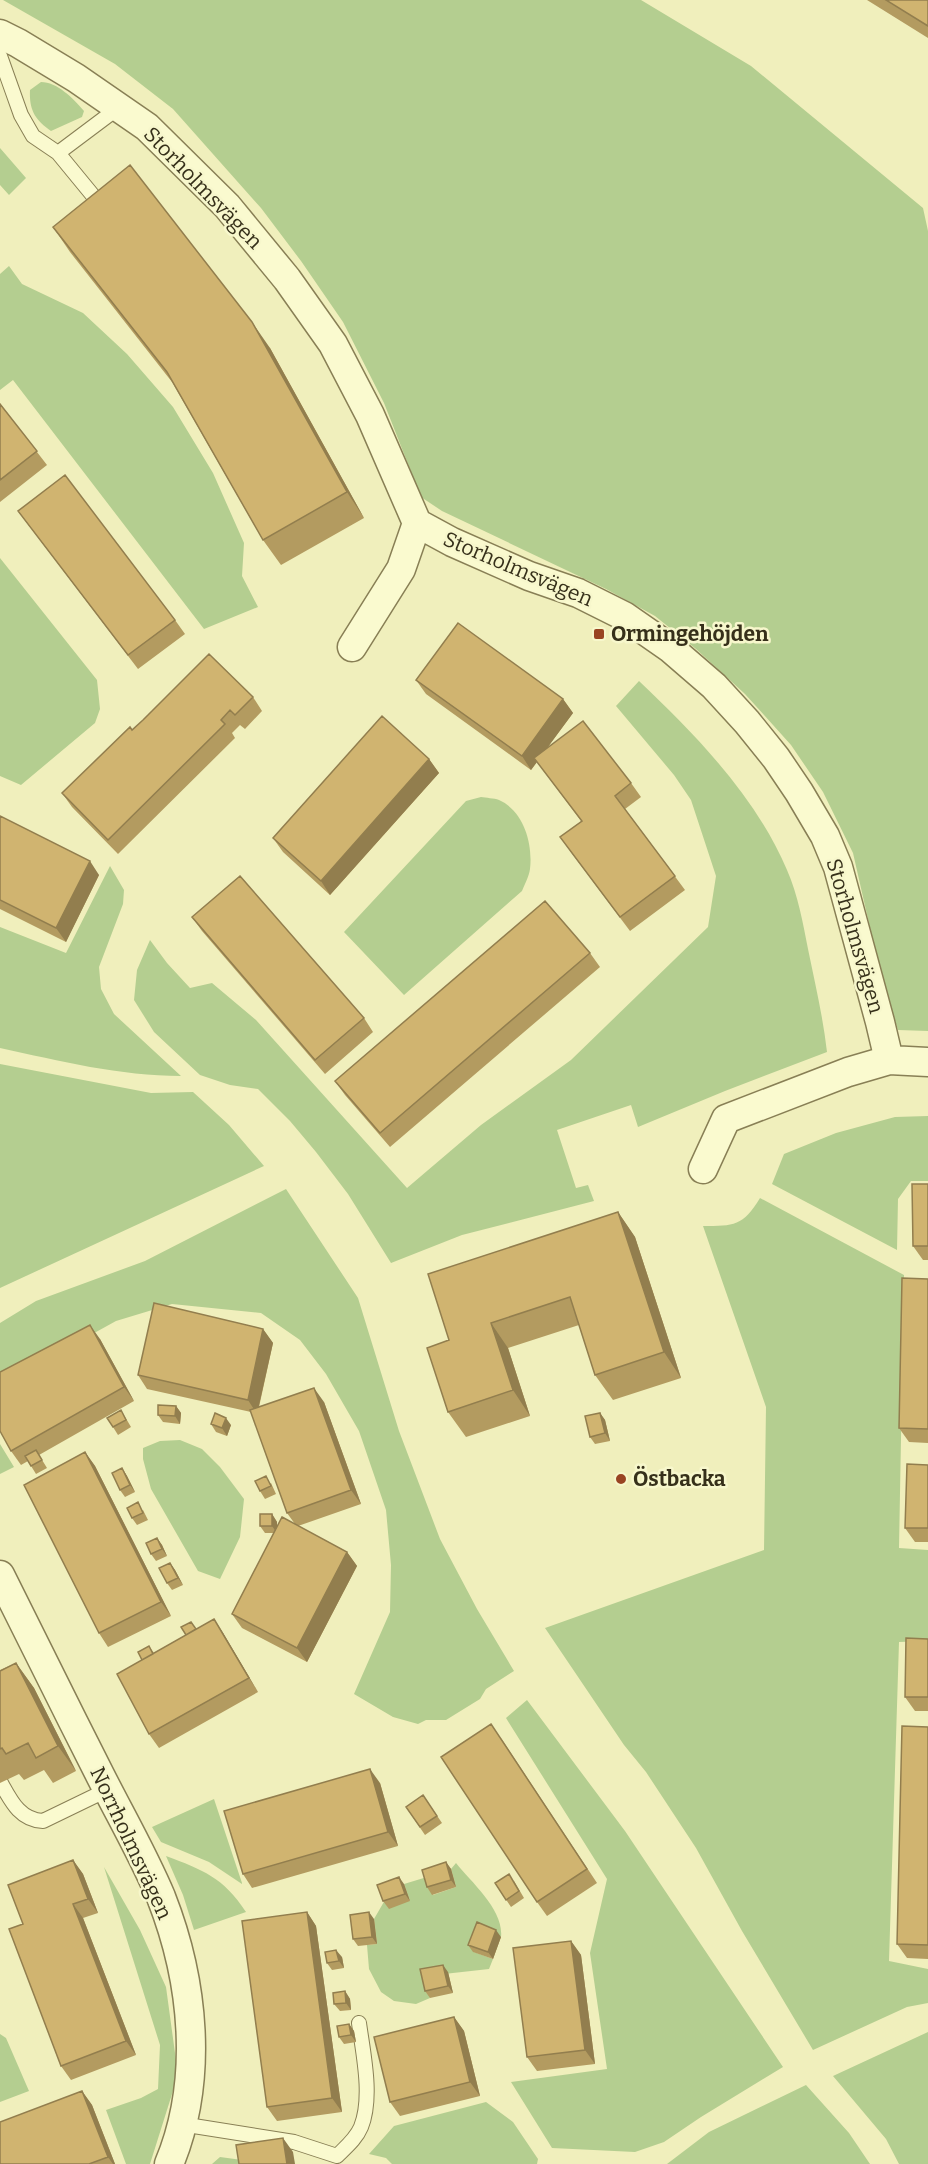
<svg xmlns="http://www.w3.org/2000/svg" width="928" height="2164" font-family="Bitter,serif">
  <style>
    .green { fill: #b4ce90 }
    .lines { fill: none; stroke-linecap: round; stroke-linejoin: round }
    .service-casing { stroke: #887f55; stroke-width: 16 }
    .minor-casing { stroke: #887f55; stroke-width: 31 }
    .service { stroke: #fafacf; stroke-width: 14 }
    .minor { stroke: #fafacf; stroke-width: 28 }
    .wall { fill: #b39b60 }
    .shaded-wall { fill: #927e4e }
    .building { fill: #d0b470; stroke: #927e4e; stroke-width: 1.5 }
    .poi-dot { fill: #942; stroke: #f7f7cc; stroke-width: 2 }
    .labels { text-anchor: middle; stroke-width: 5; stroke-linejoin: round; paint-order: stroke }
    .street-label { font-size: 21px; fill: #36301a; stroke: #f7f7cc }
    .poi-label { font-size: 21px; font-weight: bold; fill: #36301a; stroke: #f7f7cc; text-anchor: start }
  </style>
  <rect width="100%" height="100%" fill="#f0efbc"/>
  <path class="green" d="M3 0H641L751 66 923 208 928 231V1031L898 1030 881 976 853 853 823 792 791 745 745 694 696 649 655 616 606 589 442 511 421 497 384 403 343 322 301 261 261 208 173 109 115 64Z
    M41 82C57 82 73 98 84 111L82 117 51 131C35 120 29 110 30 90Z
    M0 148 26 178 9 195 0 185Z
    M9 266 22 284 83 313 127 354 173 407 213 473 244 543 242 576 258 607 204 629 13 380 0 390V274Z
    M0 558 97 680 100 709 95 723 21 785 0 776Z
    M639 681C696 735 756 797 787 870 798 895 803 923 808 949 815 983 823 1017 827 1052L725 1091 638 1127 631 1105 557 1130 576 1188 588 1185 594 1201 462 1235 391 1263 348 1194 316 1152 290 1121 258 1089 230 1085 200 1075 154 1032 134 1000 137 970 150 940 167 963 190 988 212 983 256 1020 407 1188 481 1125 571 1060 708 927 716 876 691 800 674 775 616 706Z
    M481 797C486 798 494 798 499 800 524 811 533 844 530 869 529 876 525 884 522 891L404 995 344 932 466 801Z
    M110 866 124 890 123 904 99 967 101 989 114 1014 181 1076C120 1076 60 1061 0 1048V927L66 953Z
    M0 1064 151 1093 193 1092 229 1125 264 1166 0 1288Z
    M928 1116V1181H911L898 1199 897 1250 772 1184 784 1154 836 1133 895 1117Z
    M286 1189 358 1298 399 1431 440 1539 477 1609 514 1671 486 1689 480 1699 446 1720H426L418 1724 393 1717 354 1694 390 1612 391 1565 386 1510 359 1431 326 1374 300 1340 261 1313 172 1304 116 1321 0 1385V1323L36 1301 145 1261Z
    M760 1198 904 1275 899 1548 928 1550V1641L899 1642 889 1961 928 1969V2003L907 2007 813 2050 742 1931 696 1848 646 1772 624 1745 545 1628 764 1550 766 1407 703 1226C734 1226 743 1226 760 1198Z
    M180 1440 202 1449 220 1467 244 1499 240 1537 220 1579 198 1571 151 1489 143 1459V1448L160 1441Z
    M0 1444 14 1467 0 1474Z
    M527 1700 625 1831 783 2067 701 2117 664 2142 635 2152 552 2148 511 2082 607 2069 590 1953 607 1879 506 1718Z
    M214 1799 242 1883V1884L209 1862 161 1842 152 1827Z
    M166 1856C203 1870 223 1877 246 1912L194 1930 183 1895Z
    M456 1863C472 1883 504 1910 501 1937L482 1930 474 1952 493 1959 489 1969 426 1976 430 1998 416 2004 394 2001 381 1992 369 1969 367 1945 377 1944 374 1919 385 1900 410 1901 404 1884 427 1877 433 1895 456 1887 451 1869Z
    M104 1867 140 1930 166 1987 178 2075 150 2164H126L106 2110 141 2098 158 2089 160 2045Z
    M928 2032V2164H899L886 2139 833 2076Z
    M0 2034 6 2038 29 2091 0 2102Z
    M806 2085 849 2133 870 2164H667L709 2132Z
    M486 2102 513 2122 538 2159 537 2164H392L386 2158 369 2154 394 2126Z
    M220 2157 242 2160 243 2164H212Z"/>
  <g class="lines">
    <defs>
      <path id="service" d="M0 56 21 115 33 136 58 153 104 209
        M58 153 118 108
        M1 1783C11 1801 20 1820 43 1821L107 1790
        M181 2124 294 2142 337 2156C346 2147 356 2139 361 2127 373 2097 363 2053 359 2023"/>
      <path id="minor" d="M0 34 18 43 76 78 147 127 227 206 287 279 333 344 370 415 417 523 452 542 529 576 578 593 624 616 670 648 714 686 747 722 776 758 799 792 825 836 838 867 880 1022 889 1060
        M352 647 401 569 417 523
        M703 1169 726 1119 848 1072 889 1060 928 1062
        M0 1575C33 1641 65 1706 98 1771 119 1813 143 1854 161 1897 194 1981 204 2080 169 2164"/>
    </defs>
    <use href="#service" class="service-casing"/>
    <use href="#minor" class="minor-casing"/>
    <use href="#service" class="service"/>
    <use href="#minor" class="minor"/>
  </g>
  <path class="wall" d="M867 0H928V38Z
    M53 227 270 348 364 518 281 565 263 540 172 382 70 252Z
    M0 404 47 465 0 502Z
    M18 511 175 620 185 634 138 669Z
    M416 680 563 699 573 713 547 748 631 783 641 797 625 809 685 890 630 931 570 851 581 821 537 762 531 770 426 694Z
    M253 697 262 711 245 729 240 725 232 733 235 738 118 854 72 807 62 793 132 730Z
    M429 759 439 773 330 895 283 852 273 838Z
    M0 816 99 875 66 942 0 909Z
    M192 917 364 1018 373 1032 325 1074 202 931Z
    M590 953 600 967 390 1147 345 1095 335 1081Z
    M928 1184V1260H923L913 1246Z
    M618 1212 635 1237 681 1378 613 1400 595 1375 579 1325 508 1348 530 1416 466 1437 448 1412 449 1340Z
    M928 1279V1443L909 1442 899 1428Z
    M263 1329 273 1343 259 1407 324 1402 361 1504 298 1526 347 1552 357 1566 307 1662 242 1628 232 1614 274 1533H265L260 1526 272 1514 277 1522V1527L295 1524 287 1513 251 1412 147 1389 138 1375Z
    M100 1339 134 1401 39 1455 47 1468 36 1474 28 1461 21 1465 11 1451Z
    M176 1406 181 1413 180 1424 163 1422 158 1415Z
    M121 1410 131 1427 118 1435 113 1427Z
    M600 1413 605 1420 610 1441 595 1444 590 1437Z
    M211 1424 231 1425 227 1436 216 1432Z
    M85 1452 95 1466 171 1616 108 1647 99 1633Z
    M928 1465V1542H915L905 1528Z
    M122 1468 127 1476 135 1492 125 1497 120 1490Z
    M271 1483 276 1494 265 1499 260 1491Z
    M143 1510 148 1520 137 1525 132 1518Z
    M157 1538 162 1545 167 1556 156 1561 151 1554Z
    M170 1563 175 1570 183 1585 172 1590 167 1583Z
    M214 1619 223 1633 258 1692 159 1748 149 1734 142 1660 149 1646 154 1653Z
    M928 1639V1711H915L905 1697Z
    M16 1663 34 1688 76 1771 53 1783 44 1770 24 1780 19 1774 0 1783V1670Z
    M928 1727V1959L907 1958 897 1944Z
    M501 1738 597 1883 547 1916 537 1902Z
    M380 1783 398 1846 252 1888 243 1874Z
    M423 1795 442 1823 425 1835 406 1807Z
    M73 1860 83 1874 98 1913 83 1918 136 2055 71 2080 61 2066 23 1924Z
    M446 1862 451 1869 456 1887 432 1895 427 1887Z
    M514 1881 524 1898 511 1907 495 1883Z
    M404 1884 410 1901 389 1909 383 1901Z
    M307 1912 316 1926 342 2112 277 2121 267 2107Z
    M374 1919 377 1944 358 1946 353 1939Z
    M501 1937 493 1959 473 1952 468 1945Z
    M571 1941 581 1955 595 2064 537 2071 527 2057Z
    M342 1957 344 1968 332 1970 327 1963Z
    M448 1972 453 1993 430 1998 425 1991Z
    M345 1991 350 1999 351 2010 340 2011 334 2004Z
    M454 2017 464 2031 480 2096 400 2116 390 2102Z
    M349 2024 354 2031 356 2042 344 2044 339 2037Z
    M82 2091 92 2105 115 2164H0Z"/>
  <path class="shaded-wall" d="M252 322 270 348 364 518 347 492Z
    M563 699 573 713 531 770 522 756Z
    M429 759 439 773 330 895 321 881Z
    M90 861 99 875 66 942 56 928Z
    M618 1212 635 1237 681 1378 664 1352Z
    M491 1323 508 1348 530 1416 513 1390Z
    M90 1325 100 1339 134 1401 124 1387Z
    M263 1329 273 1343 257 1414 248 1400Z
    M314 1388 324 1402 361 1504 351 1490Z
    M176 1406 181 1413 180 1424 175 1416Z
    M600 1413 605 1420 610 1441 605 1433Z
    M226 1418 231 1425 227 1436 222 1428Z
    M85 1452 95 1466 171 1616 161 1602Z
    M122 1468 127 1476 135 1492 130 1485Z
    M272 1514 277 1522V1533L272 1526Z
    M157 1538 162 1545 167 1556 162 1549Z
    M347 1552 357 1566 307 1662 297 1648Z
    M170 1563 175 1570 183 1585 178 1578Z
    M214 1619 223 1633 258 1692 249 1678Z
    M16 1663 34 1688 76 1771 58 1746Z
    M370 1769 380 1783 398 1846 388 1832Z
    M73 1860 83 1874 98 1913 88 1899Z
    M446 1862 451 1869 456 1887 451 1880Z
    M399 1877 404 1884 410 1901 405 1894Z
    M73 1904 83 1918 136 2055 126 2041Z
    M307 1912 316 1926 342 2112 332 2098Z
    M369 1912 374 1919 377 1944 372 1937Z
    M496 1930 501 1937 493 1959 488 1952Z
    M571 1941 581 1955 595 2064 585 2050Z
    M336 1950 342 1957 344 1968 339 1961Z
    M443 1965 448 1972 453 1993 448 1986Z
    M345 1991 350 1999 351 2010 346 2003Z
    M454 2017 464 2031 480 2096 470 2082Z
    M349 2024 354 2031 356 2042 351 2035Z
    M82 2091 92 2105 115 2164H113L108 2157Z
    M283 2138 293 2152 295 2164H287Z"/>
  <path class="building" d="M886 0H928V26Z
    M130 165 252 322 347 492 263 540 167 372 53 227Z
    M0 404 37 451 0 480Z
    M65 475 175 620 128 655 18 511Z
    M458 623 563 699 522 756 416 680Z
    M209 654 253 697 235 715 230 710 221 720 225 724 108 840 62 793 130 727 132 730 143 720Z
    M382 716 429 759 321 881 273 838Z
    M583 721 631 783 615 796 675 876 620 917 560 837 582 821 534 758Z
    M0 816 90 861 56 928 0 900Z
    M240 876 364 1018 315 1060 192 917Z
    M545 901 590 953 380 1133 335 1081Z
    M912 1184H928V1246H913Z
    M618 1212 664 1352 595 1375 570 1297 491 1323 513 1390 448 1412 427 1348 449 1340 428 1274Z
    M902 1278 928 1279V1429L899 1428Z
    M154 1303 263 1329 248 1400 138 1375Z
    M90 1325 124 1387 11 1451 0 1431V1372Z
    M314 1388 351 1490 287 1513 250 1410Z
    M158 1405 176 1406 175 1416 158 1415Z
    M121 1410 126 1420 113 1427 107 1418Z
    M215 1413 226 1418 222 1428 211 1424Z
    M600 1413 605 1433 590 1437 585 1416Z
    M36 1450 42 1460 31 1466 25 1456Z
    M85 1452 161 1602 99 1633 24 1485Z
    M907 1464 928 1465V1528H905Z
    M122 1468 130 1485 120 1490 112 1473Z
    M266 1476 271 1486 260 1491 255 1481Z
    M138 1502 143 1513 132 1518 127 1508Z
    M260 1514H272V1526H260Z
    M282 1517 347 1552 297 1648 232 1614Z
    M157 1538 162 1549 151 1554 146 1543Z
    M170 1563 178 1578 167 1583 159 1568Z
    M214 1619 249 1678 149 1734 117 1674Z
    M191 1622 196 1629 186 1635 181 1627Z
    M906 1638 928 1639V1697H905Z
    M149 1646 153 1654 142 1660 138 1652Z
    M16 1663 58 1746 36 1758 28 1743 6 1754 2 1748 0 1749V1671Z
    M491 1724 587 1869 537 1902 441 1757Z
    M902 1726 928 1727V1945L897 1944Z
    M370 1769 388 1832 243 1874 224 1811Z
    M423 1795 437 1816 420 1827 406 1807Z
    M73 1860 88 1899 73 1904 126 2041 61 2066 9 1929 23 1924 8 1885Z
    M446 1862 451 1880 427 1887 422 1870Z
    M509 1874 519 1891 506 1900 495 1883Z
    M399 1877 405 1894 383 1901 377 1885Z
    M307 1912 332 2098 267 2107 242 1921Z
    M369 1912 372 1937 353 1939 350 1915Z
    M477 1922 496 1930 488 1952 468 1945Z
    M571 1941 585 2050 527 2057 513 1948Z
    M336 1950 339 1961 327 1963 325 1952Z
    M443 1965 448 1986 425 1991 420 1969Z
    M345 1991 346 2003 334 2004 333 1993Z
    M454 2017 470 2082 390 2102 374 2037Z
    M349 2024 351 2035 339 2037 337 2026Z
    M82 2091 108 2157 89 2164H0V2122Z
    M283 2138 287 2164H239L236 2145Z"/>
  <g class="poi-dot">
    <rect x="593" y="628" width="12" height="12" rx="3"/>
    <circle cx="621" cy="1479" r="6"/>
  </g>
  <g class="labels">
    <g class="street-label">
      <text transform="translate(203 188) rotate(46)" y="7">Storholmsvägen</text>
      <text transform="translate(518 569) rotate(23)" y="7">Storholmsvägen</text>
      <text transform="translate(855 936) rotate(74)" y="7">Storholmsvägen</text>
      <text transform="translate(131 1843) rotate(65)" y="7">Norrholmsvägen</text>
    </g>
    <g class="poi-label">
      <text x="611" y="641">Ormingehöjden</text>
      <text x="633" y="1486">Östbacka</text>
    </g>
  </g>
</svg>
